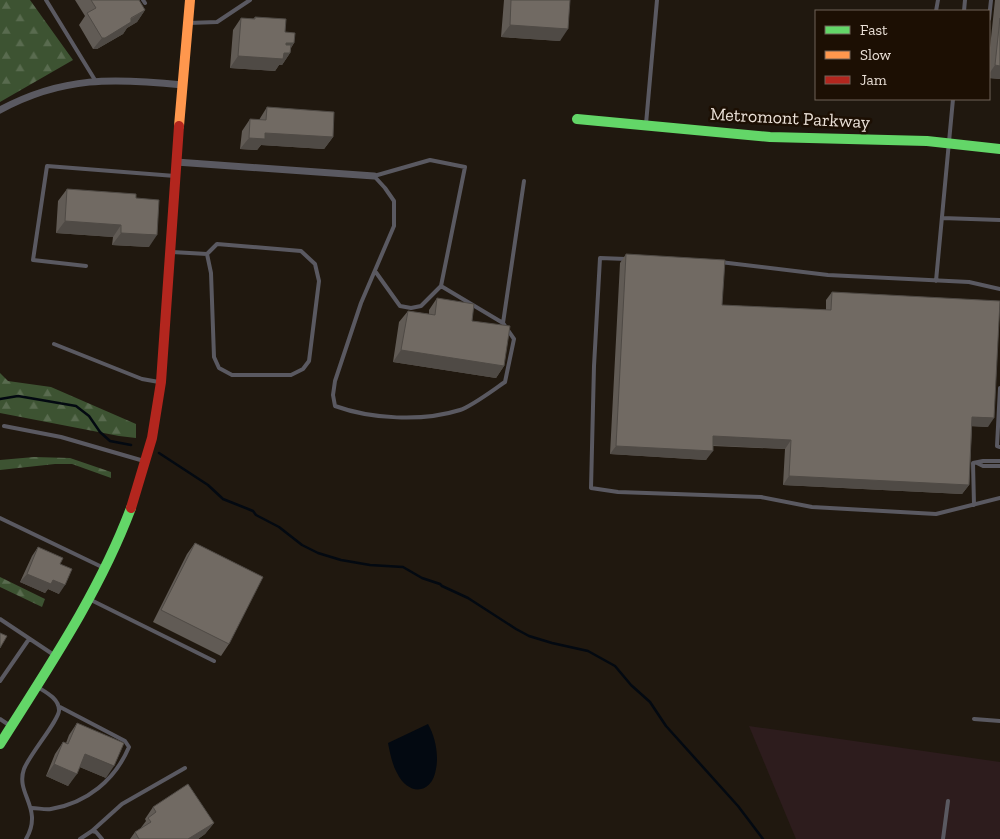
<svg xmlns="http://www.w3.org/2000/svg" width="1000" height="839" font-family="'Zilla Slab',serif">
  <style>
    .commercial { fill: #2d1c1d }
    .forest { fill: url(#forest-firs) }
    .water { fill: #030911 }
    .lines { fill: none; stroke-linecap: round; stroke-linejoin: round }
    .stream { stroke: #030911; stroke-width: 2.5 }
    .lane { stroke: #5a5961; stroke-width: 4 }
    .street { stroke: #5a5961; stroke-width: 7 }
    .fast { stroke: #63d668; stroke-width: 10 }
    .slow { stroke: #ff974d; stroke-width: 10 }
    .jam { stroke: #b3261e; stroke-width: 10 }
    .wall { fill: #615b55 }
    .shaded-wall { fill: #4f4a45 }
    .building { fill: #716a63; stroke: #4f4a45 }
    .labels { text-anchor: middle; stroke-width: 5; stroke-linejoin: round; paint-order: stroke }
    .street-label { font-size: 18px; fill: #ebe1d8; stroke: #1c0f03 }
  </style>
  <defs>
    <pattern id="forest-firs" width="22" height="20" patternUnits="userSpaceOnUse" patternTransform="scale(1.25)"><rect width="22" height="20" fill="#3d5332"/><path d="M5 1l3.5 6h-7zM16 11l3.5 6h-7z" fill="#596b4f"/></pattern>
  </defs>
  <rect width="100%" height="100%" fill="#20180f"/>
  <path class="commercial" d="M749 726 1000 762V839H796Z"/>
  <path class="forest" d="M0 0H30L73 60 0 102Z
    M0 373 8 381 51 387 136 424V438L119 436 0 413Z
    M34 457 70 458 111 472V478L72 464H55L0 470V460Z
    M0 577 45 599 42 607 0 587Z"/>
  <path class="water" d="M428 724C435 736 439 754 436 769 432 795 408 796 397 773 392 764 390 753 388 743Z"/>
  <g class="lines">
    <path class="stream" d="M0 399 18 396 76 406 89 416 100 432 110 441 131 445
      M159 453 208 485 223 499 253 511 256 515 279 527 302 545 318 553 341 560 370 565 403 567 422 578 440 584 442 586 468 598 516 629 529 636 552 643 588 651 615 666 631 685 650 702 666 726 738 806 763 839"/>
    <path class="lane" d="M46 0 95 80
      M143 0 145 3
      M936 11 938 0
      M964 11 965 0
      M989 19 991 0
      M188 23 217 22 250 0
      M646 124 657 0
      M942 218 1000 220
      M172 252 207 254 217 244 301 251 315 264 319 281 309 361 303 369 291 375H232L219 368 214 357 211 273 207 254
      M626 259 600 258 594 366 591 488 618 492 761 497 812 507 936 514 1000 498
      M720 262 828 275 969 282 1000 289
      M86 266 33 260 47 166 175 176
      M375 271 400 306 411 308 421 306 441 286 465 167 430 160 374 176 385 188 394 201V226L361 303 335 381 333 395 335 406C371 419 422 422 460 410 472 406 493 390 505 382L514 339 503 323
      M936 281 953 99
      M441 286 503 323 524 181
      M54 344 142 379 159 382
      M1000 388 997 446 1000 447
      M4 426 61 437 144 461
      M977 463 983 466H1000
      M974 505 973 463 983 461H1000
      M0 518 104 568
      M91 600 214 661
      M0 619 54 655
      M0 681 29 639
      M0 719 9 725
      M974 719 1000 721
      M32 808C38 808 45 810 51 809 87 803 115 780 129 747L125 741 60 707
      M92 831 122 804 185 768
      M26 839C44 808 15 794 24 769 29 755 60 719 59 710 59 698 45 692 36 686
      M80 839 92 831 96 832 102 839
      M943 839 948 801"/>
    <path class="street" d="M0 110C63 76 114 78 183 85
      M176 162 374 176"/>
    <path class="fast" d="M577 119 770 137 927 141 1000 149
      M0 744C48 668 99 593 131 508"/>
    <path class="slow" d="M179 126 190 0"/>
    <path class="jam" d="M131 508 152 438 161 382 179 126"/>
  </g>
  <path class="wall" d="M75 0H139L145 10 137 22 127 28 123 34 97 49H93L79 25 85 16Z
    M504 0H570L560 41 501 37Z
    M995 0H1000V79L989 78V57Z
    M255 17 285 32 294 43 291 48 290 53 282 65H279L275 71 230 68 233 30 241 18 253 19Z
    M267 107 333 137 324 149 261 145 257 150 240 149 242 131 250 119 259 120Z
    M67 189 136 198 149 247 112 245 113 237 56 233 58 201Z
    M626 254 722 305 826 310V300L832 292 988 427 972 426 969 485 962 494 783 485 785 449 713 446 706 460 610 454 620 263Z
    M437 298 472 321 504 366 496 378 393 362 399 322 408 311 429 314V310Z
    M195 543 229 644 221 656 153 622 187 554Z
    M38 547 60 564 59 594 48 589 45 593 20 582 32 556Z
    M77 723 106 778 80 767 68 786 46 776 55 754 63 742 66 743 69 735Z
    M153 807 214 823 205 834 198 839H130L135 832 140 829 146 821 145 819Z"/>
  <path class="shaded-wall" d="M145 10 137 22 127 28 123 34 97 49H93L102 38Z
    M510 25 568 29 560 41 501 37Z
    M286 43H294L287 53H290L282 65H279L275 71 230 68 238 56Z
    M995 65 1000 66V79L989 78V74Z
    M265 133 333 137 324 149 261 145 257 150 240 149 249 138Z
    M65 221 121 225 113 237 56 233Z
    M121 233 157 235 149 247 112 245Z
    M401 350 504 366 496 378 393 362Z
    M972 417 994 418 988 427 966 426Z
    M713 436 791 440 785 449 707 445Z
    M616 446 713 451 706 460 610 454Z
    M789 476 969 485 962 494 783 485Z
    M27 574 53 580 65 585 59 594 48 589 45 593 20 582Z
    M85 754 114 766 106 778 77 766Z
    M54 764 77 774 68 786 46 776Z
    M214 823 205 834 198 839H188Z"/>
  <path class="building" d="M91 0H139L145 10 131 18V22L105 38H102L87 13 96 8Z
    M511 0H570L568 29 510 25Z
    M255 17 286 19 285 32 295 33 294 43H286V45H291L290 53H284L283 59 238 56 241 18 255 19Z
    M1000 18V66L995 65Z
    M267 107 334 112 333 137 265 133V139L249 138 250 119 266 120Z
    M67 189 136 194V198L159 200 157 235 121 233V225L65 221Z
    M626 254 725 260 722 305 831 310 832 292 1000 301 994 418 972 417 969 485 789 476 791 440 713 436V451L616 446Z
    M437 298 474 304 472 321 510 326 504 366 401 350 408 311 435 315Z
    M195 543 263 577 229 644 161 610Z
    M38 547 63 558 60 564 72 569 65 585 53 580 51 584 27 574Z
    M0 633 7 636 0 648Z
    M77 723 124 743 114 766 85 754 77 774 54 764 63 742 68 744Z
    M188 784 214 823 188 839H139L135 832 151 822 148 818 156 812 153 807Z"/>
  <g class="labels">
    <g class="street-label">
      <text transform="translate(790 118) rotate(3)" y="6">Metromont Parkway</text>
    </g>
  </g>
  <rect x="815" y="10" width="175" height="90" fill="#1c0f03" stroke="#6f6358"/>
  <rect x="825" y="26" width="25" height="8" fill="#63d668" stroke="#6f6358"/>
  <text x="860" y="35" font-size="15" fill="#ebe1d8">Fast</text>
  <rect x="825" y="51" width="25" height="8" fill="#ff974d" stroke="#6f6358"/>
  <text x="860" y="60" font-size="15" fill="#ebe1d8">Slow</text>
  <rect x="825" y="76" width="25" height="8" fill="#b3261e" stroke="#6f6358"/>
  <text x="860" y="85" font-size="15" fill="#ebe1d8">Jam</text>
</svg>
